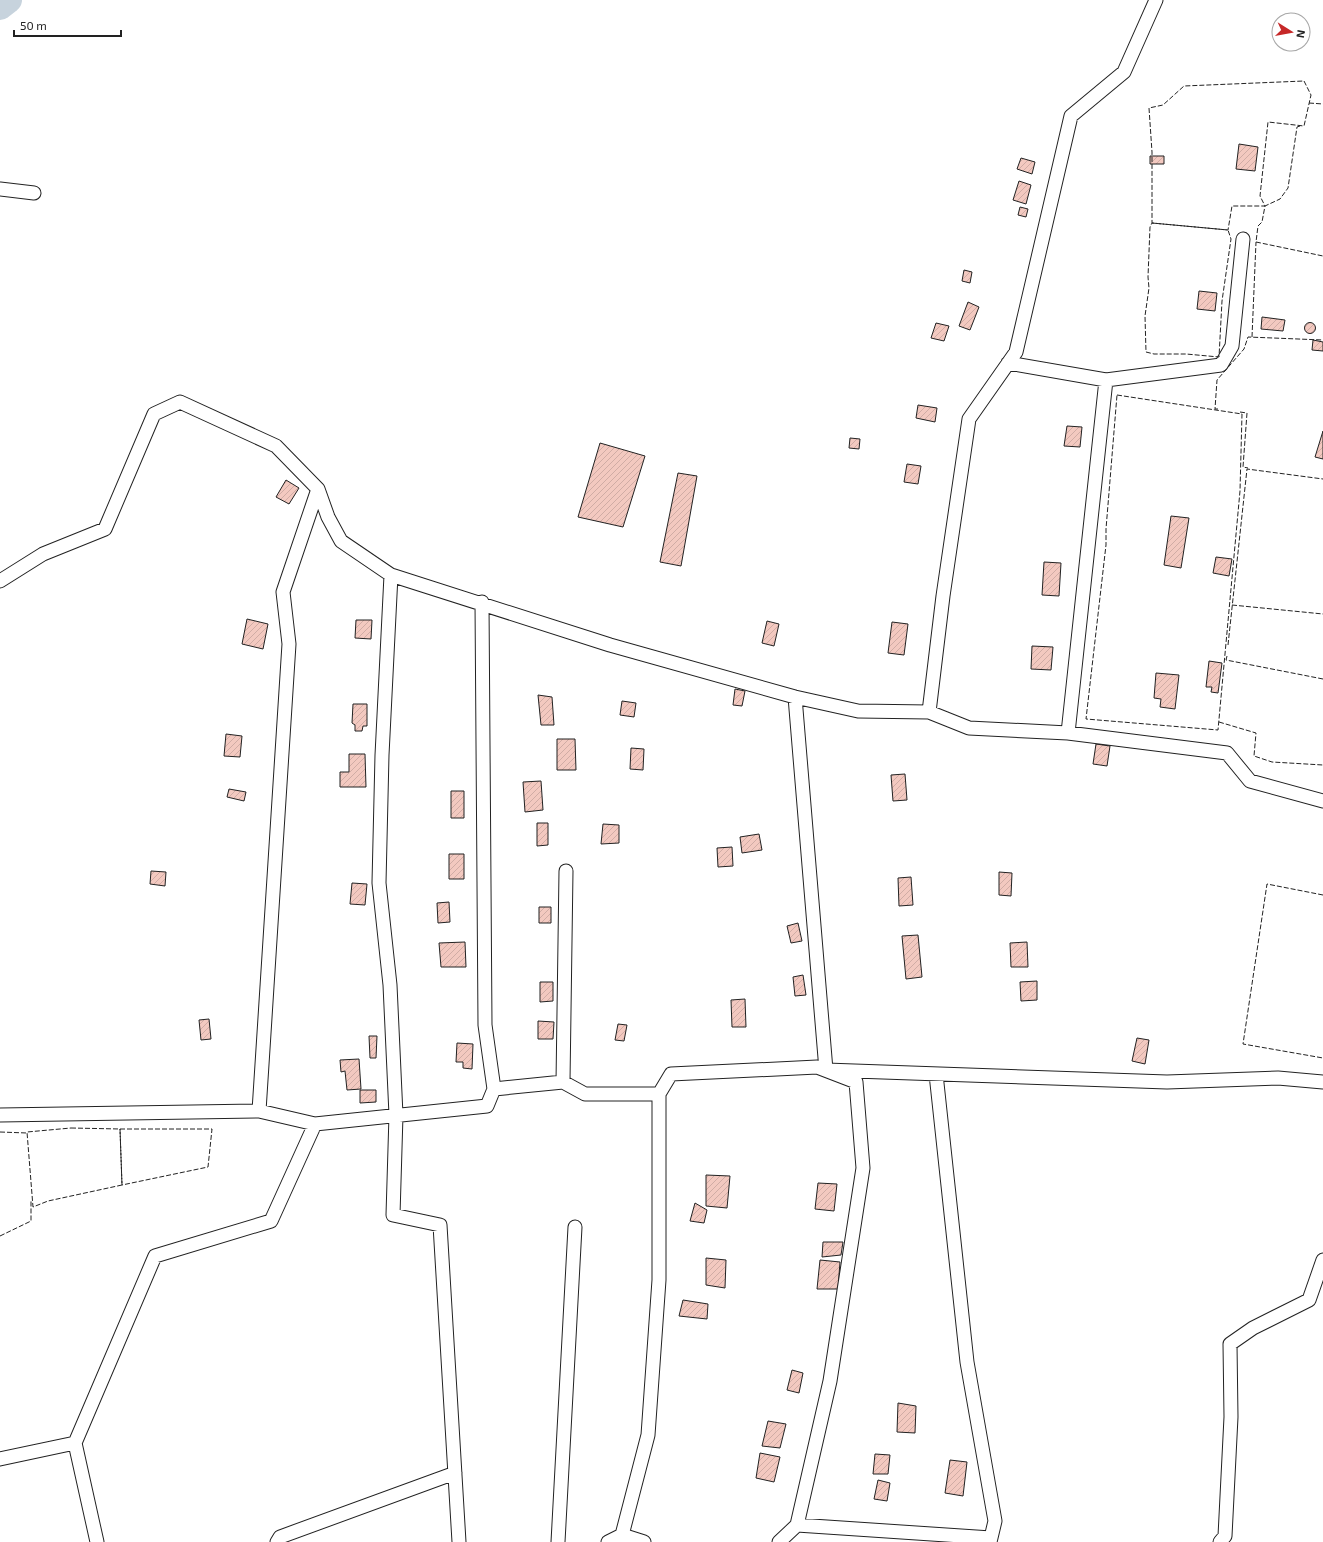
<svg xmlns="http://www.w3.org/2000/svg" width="1323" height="1542" font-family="'Exo 2',sans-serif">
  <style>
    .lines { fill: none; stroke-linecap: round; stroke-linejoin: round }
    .river { stroke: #c7d3dd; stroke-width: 26 }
    .building { fill: url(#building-hatch); stroke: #222 }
    .street-casing { stroke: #222; stroke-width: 15 }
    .street { stroke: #fff; stroke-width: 13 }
    .fence { stroke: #222; stroke-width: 1; stroke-dasharray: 5 2; stroke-linecap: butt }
  </style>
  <defs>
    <pattern id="building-hatch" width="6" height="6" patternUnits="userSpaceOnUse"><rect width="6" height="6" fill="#f3c9c0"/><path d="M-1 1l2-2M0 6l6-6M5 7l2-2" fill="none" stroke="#d0aca5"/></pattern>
  </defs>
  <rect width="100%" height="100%" fill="#fff"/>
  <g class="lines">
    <path class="river" d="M0 7 9 0"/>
  </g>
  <path class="building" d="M1239 144 1258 147 1255 171 1236 169Z
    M1150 156H1164V164H1150Z
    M1021 158 1035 162 1032 174 1017 169Z
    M1019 181 1031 185 1026 204 1013 200Z
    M1020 207 1028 209 1026 217 1018 215Z
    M964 270 972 272 970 283 962 281Z
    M1199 291 1217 293 1215 311 1197 309Z
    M968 302 979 307 970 330 959 326Z
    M1262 317 1285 320 1283 331 1261 329Z
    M1304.5 328a5.5 5.5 0 1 1 11 0a5.5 5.5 0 1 1-11 0Z
    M936 323 949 326 944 341 931 338Z
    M1313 340 1323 342V351L1312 350Z
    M918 405 937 408 935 422 916 418Z
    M1067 426 1082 427 1080 447 1064 446Z
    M1323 431V459L1315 457Z
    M850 438 860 439 859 449 849 448Z
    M600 443 645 456 623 527 578 517Z
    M907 464 921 466 918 484 904 482Z
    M678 473 697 476 681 566 660 562Z
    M286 480 299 488 289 504 276 497Z
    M1171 516 1189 518 1181 568 1164 565Z
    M1216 557 1232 559 1229 576 1213 573Z
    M1044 562 1061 563 1059 596 1042 595Z
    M247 619 268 624 263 649 242 644Z
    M356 620H372L371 639 355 638Z
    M767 621 779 624 774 646 762 643Z
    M892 622 908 624 904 655 888 653Z
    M1032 646 1053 647 1051 670 1031 669Z
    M1209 661 1222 663 1218 693 1211 692 1212 687H1206Z
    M1156 673 1179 675 1175 709 1160 707 1161 699 1154 698Z
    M735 689 745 691 742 706 733 705Z
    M538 695 552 697 554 725H541Z
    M622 701 636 703 634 717 620 715Z
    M353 704H367V726H363L362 731H355V725L352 723Z
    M226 734 242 736 240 757 224 756Z
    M557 739H575L576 770H557Z
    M1096 744 1110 746 1107 766 1093 764Z
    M631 748 644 749 643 770 630 769Z
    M349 754H365L366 787H340V772H349Z
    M905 774 907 800 893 801 891 775Z
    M541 781 543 810 525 812 523 782Z
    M229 789 246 792 244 801 227 797Z
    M451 791H464V818H451Z
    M537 823H548V845L537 846Z
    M603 824 619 825V843L601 844Z
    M759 834 762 850 742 853 740 837Z
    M732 847 733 866 718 867 717 848Z
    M449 854H464V879H449Z
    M151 871 166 872 165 886 150 884Z
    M999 872 1012 873 1011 896 999 895Z
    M911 877 913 905 899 906 898 878Z
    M352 883 367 884 365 905 350 904Z
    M449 902 450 922 438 923 437 903Z
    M539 907H551V923H539Z
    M798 923 802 941 791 943 787 926Z
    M918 935 922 977 906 979 902 936Z
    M465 942 466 967H441L439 943Z
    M1027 942 1028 967H1011L1010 943Z
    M803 975 806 995 795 996 793 977Z
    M1037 981V1000L1021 1001 1020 982Z
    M540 982H553V1001L540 1002Z
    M745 999 746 1027H732L731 1000Z
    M209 1019 211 1039 201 1040 199 1020Z
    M538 1021 554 1022 553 1039H538Z
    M618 1024 627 1025 624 1041 615 1040Z
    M369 1036H377L376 1058H370Z
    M1137 1038 1149 1040 1145 1064 1132 1061Z
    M457 1043 473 1044 472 1069 463 1068V1062H456Z
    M359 1059 361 1089 347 1090 345 1071 341 1072 340 1060Z
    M360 1090H376V1102L360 1103Z
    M706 1175 730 1176 727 1208 706 1206Z
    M818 1183 837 1184 834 1211 815 1209Z
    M695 1203 707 1210 704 1223 690 1221Z
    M823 1242H843L841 1255 822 1257Z
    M706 1258 726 1260 725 1288 706 1285Z
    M820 1260 840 1262 838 1289H817Z
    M683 1300 708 1304 707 1319 679 1316Z
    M792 1370 803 1373 799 1393 787 1390Z
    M898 1403 916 1406 915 1433 897 1432Z
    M768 1421 786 1424 780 1448 762 1446Z
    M760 1453 780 1457 774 1482 756 1478Z
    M875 1454 890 1455 888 1474H873Z
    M950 1460 967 1462 963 1496 945 1493Z
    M878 1480 890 1483 887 1501 874 1499Z"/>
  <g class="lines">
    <defs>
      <path id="street" d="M0 189 34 193
        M1008 363 1106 380 1221 365 1232 346 1243 239
        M391 575 382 755 379 883 390 985 396 1115 393 1215 440 1225 459 1542
        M0 581 43 554 105 529 154 414 180 402 276 446 318 489 328 517 341 541 391 575 610 645 795 697 858 711 929 712 969 728 1068 733 1227 753 1250 781 1323 801
        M482 602 485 1025 494 1089
        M795 697 826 1070 1167 1082 1278 1078 1323 1082
        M929 712 943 596 969 419 1016 352 1071 116 1124 72 1156 0
        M1068 733 1106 380
        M936 1074 967 1362 995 1521 990 1542
        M563 1082 566 871
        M259 1111 289 644 283 592 318 489
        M0 1115 259 1111 315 1124 487 1106 494 1089 563 1082 585 1094H659L671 1074 817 1067 856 1082 863 1168 830 1381 797 1525
        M0 1459 75 1443
        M622 1535 644 1542
        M97 1542 75 1443 155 1256 271 1221 315 1124
        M277 1542 280 1537 455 1473
        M558 1542 575 1227
        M608 1542 622 1535 648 1435 659 1280V1094
        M779 1542 797 1525 991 1538
        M1220 1542 1225 1536 1231 1417 1230 1344 1253 1328 1309 1300 1323 1260"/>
    </defs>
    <use href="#street" class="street-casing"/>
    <use href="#street" class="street"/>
    <path class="fence" d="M1304 81 1311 95 1304 126 1268 122 1260 196 1265 206H1232L1228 230 1152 223V152L1149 108 1163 105 1184 86Z
      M1309 103 1323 104
      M1300 126 1297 127 1288 188 1280 199 1265 206 1262 222 1258 226 1256 242 1323 256
      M1152 223 1228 230 1231 239 1222 301 1219 357 1186 354H1154L1146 352 1145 316 1149 288 1148 277 1150 227Z
      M1252 337 1256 242
      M1117 395 1242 414 1240 491 1218 730 1086 719 1106 545V529Z
      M1218 409H1215L1217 380 1244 349 1248 337 1323 340
      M1240 412 1247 413 1243 467 1248 468
      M1232 605 1323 614
      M1228 645 1247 469 1323 479
      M1227 656 1226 660 1323 679
      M1219 722 1256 733 1254 756 1272 762 1323 765
      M1323 895 1267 884 1243 1044 1323 1058
      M71 1128 120 1129 122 1185 48 1201 33 1207 27 1132Z
      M120 1129H212L208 1167 122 1185Z
      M0 1132 27 1133
      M0 1236 31 1221V1201"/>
  </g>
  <g transform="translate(1291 32) rotate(101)"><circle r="19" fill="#ffffff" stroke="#a7a7a7"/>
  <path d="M0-3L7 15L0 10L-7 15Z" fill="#c62828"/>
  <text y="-6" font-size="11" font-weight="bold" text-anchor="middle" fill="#222222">N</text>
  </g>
  <path d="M14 30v6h107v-6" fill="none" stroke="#222222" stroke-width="2"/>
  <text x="20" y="30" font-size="12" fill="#222222" stroke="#ffffff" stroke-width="3" paint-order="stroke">50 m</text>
</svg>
